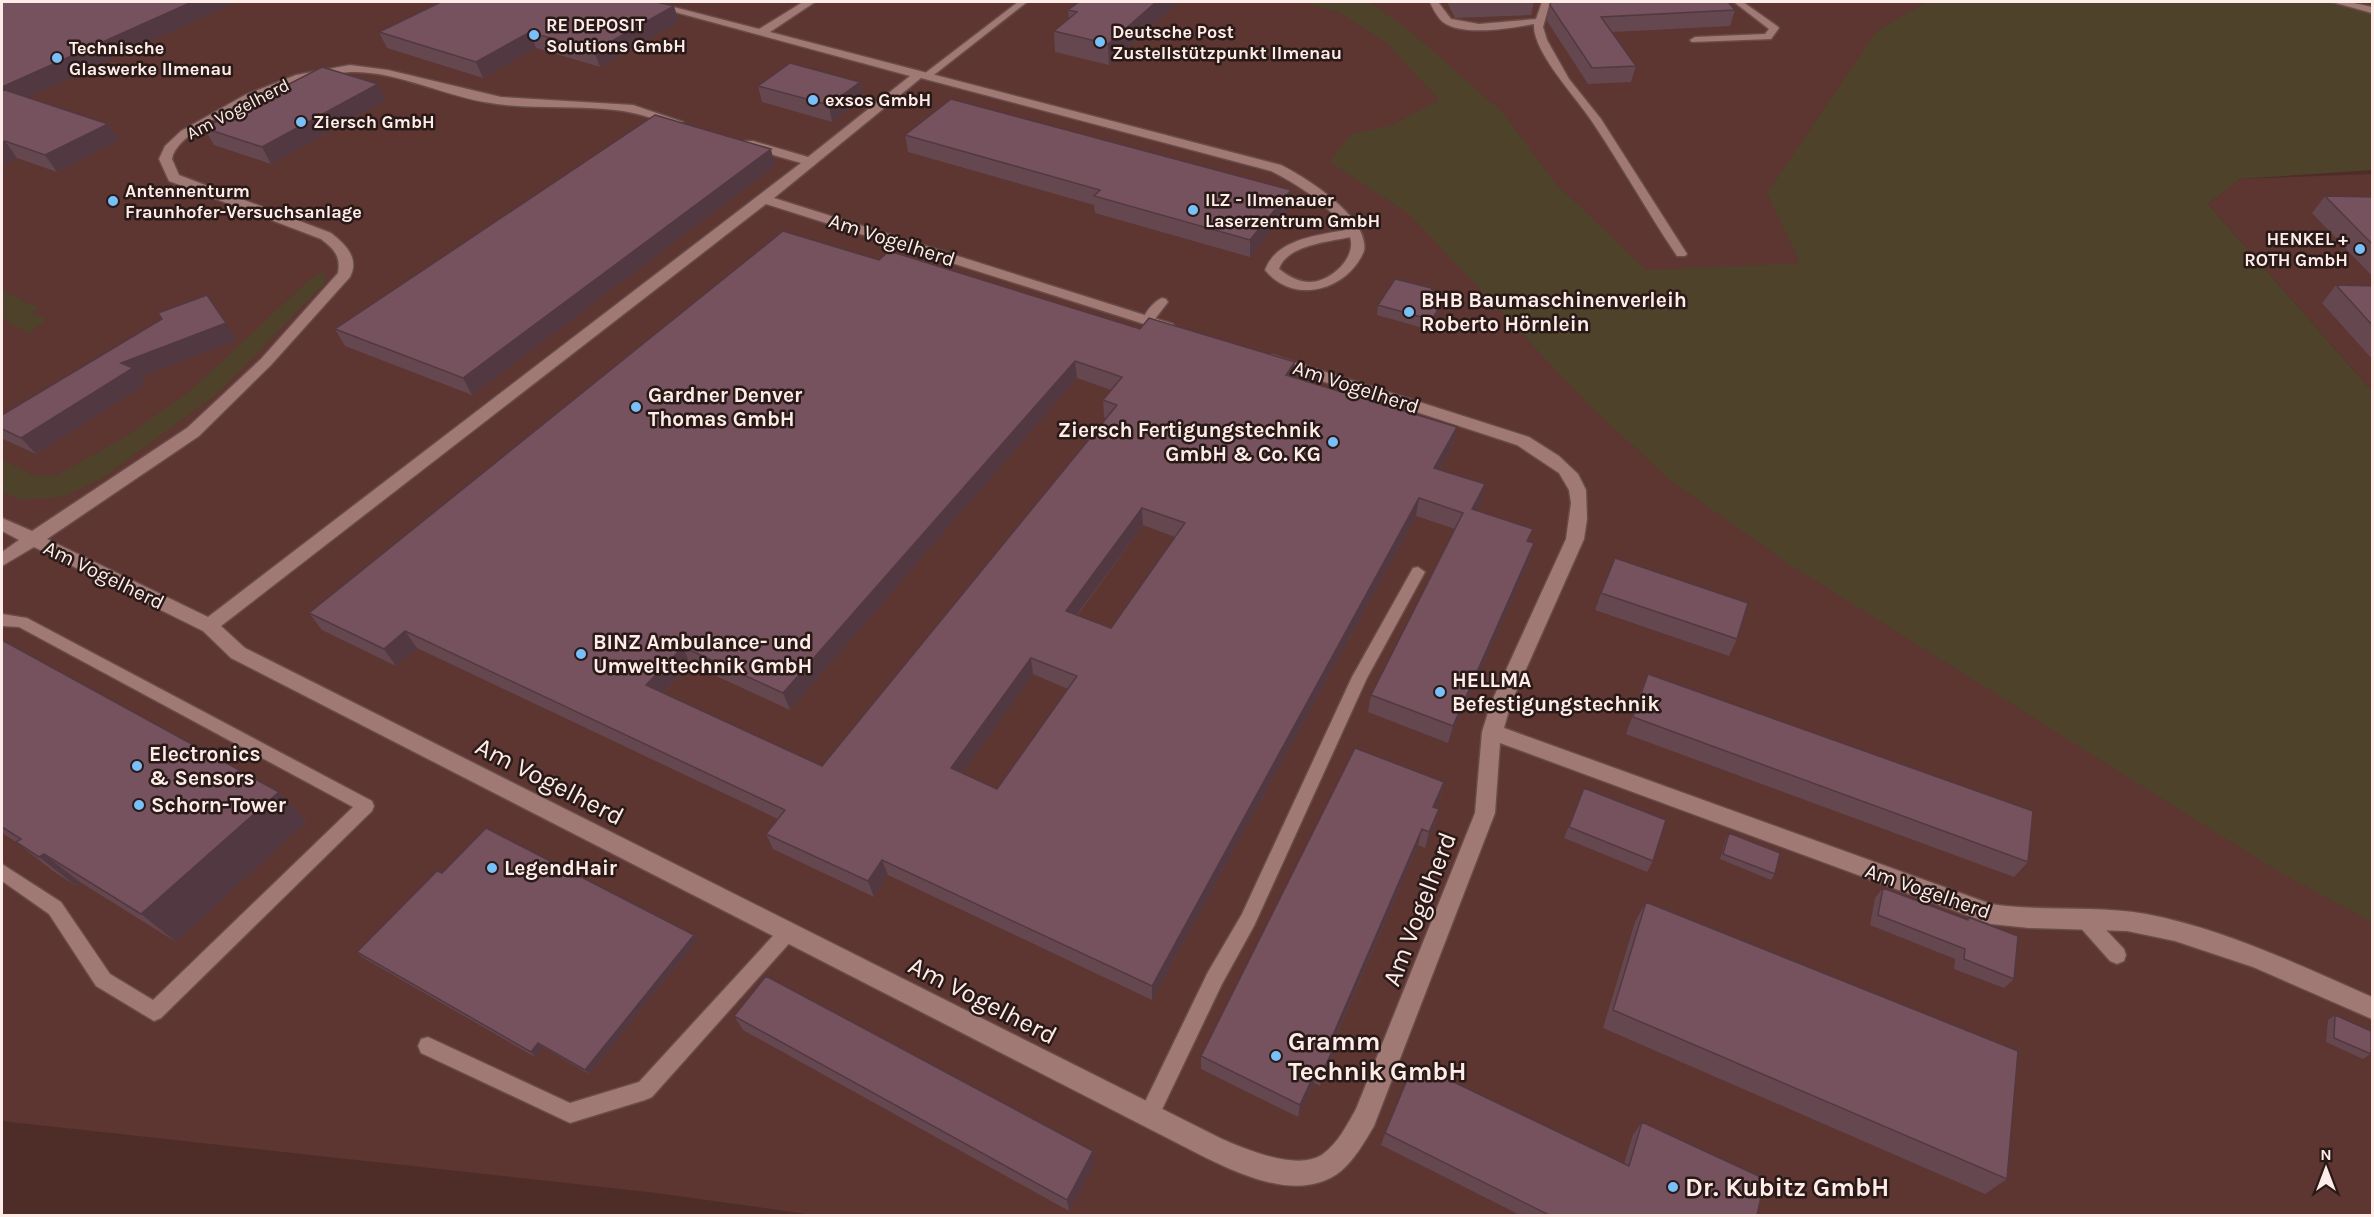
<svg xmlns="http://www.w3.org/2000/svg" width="2374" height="1217" font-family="Karla,sans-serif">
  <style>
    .built { fill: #5d3531 }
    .green { fill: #4e422a }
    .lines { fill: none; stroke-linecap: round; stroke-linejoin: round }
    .service-casing { stroke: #684c4a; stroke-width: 3 }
    .minor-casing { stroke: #684c4a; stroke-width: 3 }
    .service { fill: #a07974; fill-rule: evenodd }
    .minor { fill: #a07974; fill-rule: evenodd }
    .wall { fill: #654750; fill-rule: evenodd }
    .shaded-wall { fill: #523941 }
    .building { fill: #75525d; stroke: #523941; stroke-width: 1.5; fill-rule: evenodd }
    .poi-dot { fill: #79bff8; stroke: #291a18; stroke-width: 2 }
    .labels { text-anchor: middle; stroke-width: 5; stroke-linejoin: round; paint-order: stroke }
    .far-poi-label { font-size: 18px; font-weight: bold; fill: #feece9; stroke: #291a18; text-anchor: start }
    .far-street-label { font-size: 18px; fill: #feece9; stroke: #291a18 }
    .street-label { font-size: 21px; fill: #feece9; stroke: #291a18 }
    .poi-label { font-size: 21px; font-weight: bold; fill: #feece9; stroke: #291a18; text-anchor: start }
    .near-street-label { font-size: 26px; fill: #feece9; stroke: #291a18 }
    .near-poi-label { font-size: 26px; font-weight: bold; fill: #feece9; stroke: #291a18; text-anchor: start }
  </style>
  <rect width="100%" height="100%" fill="#4e2d29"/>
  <path class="built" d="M2 2H1926L1877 32 2372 840V1215L820 1216 657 1193 2 1121Z
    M2372 174V391L2208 204 2240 179Z"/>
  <path class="green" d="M1301 2H1369L1409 30 1503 113 1556 184 1646 270 1800 263 1767 193 1877 31 1926 2H2372V170L2240 179 2208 204 2372 391V922L2279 872 1792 566 1670 480 1588 404 1409 214 1330 162 1351 134 1390 126 1439 100 1388 44 1339 12Z
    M325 271 324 284 217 394 101 479 62 497 23 500 2 492V460L36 476 57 475 125 437 190 391 310 279Z
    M2 291 39 308 32 313 47 319 28 334 2 317Z"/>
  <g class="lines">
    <defs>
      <path id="service" d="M1018 2H1027L930 78H924V74Z
        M1430 2H1438L1451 19 1479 24 1536 19 1542 2H1550L1543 27 1547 40 1569 79 1601 119 1687 254 1685 256H1677C1648 213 1622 166 1593 123 1578 99 1532 52 1534 24 1511 28 1463 37 1443 22 1437 17 1433 9 1430 2Z
        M1734 2H1743L1777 26 1779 28 1771 39 1692 42 1690 40 1695 37 1765 34 1769 29Z
        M1162 298 1166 299 1168 302 1151 324H1143C1141 316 1154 301 1162 298Z
        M1418 567 1425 572 1367 678 1254 926 1222 984 1156 1122 1149 1125 1142 1122 1139 1115 1142 1108 1208 972 1242 914 1352 677 1413 568Z
        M2 614 27 618 372 801 374 806 372 811 161 1018 154 1021 96 986 49 914 2 881V864L61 902 110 974 153 1000 353 807 19 627 2 626Z
        M2084 911 2090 913 2124 949 2126 955 2124 961 2117 964 2110 961 2078 925 2075 919 2078 913Z
        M788 924 794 926 797 932 794 938 652 1097 645 1100 570 1123 421 1053 418 1046 421 1039 428 1037 570 1103 639 1082 782 926Z"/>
      <path id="minor" d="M638 2H654L759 29 803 2H815L770 32 1281 165C1307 178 1370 218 1364 251 1348 290 1294 306 1265 270 1276 239 1318 235 1346 230 1328 204 1299 185 1271 171L921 78 774 198 1173 324 1175 327 1173 330H1163L766 204 221 626 245 648 1220 1138C1245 1149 1298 1172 1323 1154 1338 1143 1347 1125 1356 1109L1475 813 1482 732 1491 703 1566 539 1571 503 1569 490 1559 473 1517 445 1267 363 1264 360 1267 357 1272 355 1529 437 1559 456 1578 474 1586 490 1587 519 1584 539 1511 703 1504 728 1991 904C2042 912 2095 905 2146 914 2225 929 2299 965 2372 997V1019L2253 967 2175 941 2127 931 2029 928 1991 924 1500 743 1495 813 1374 1126C1365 1141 1355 1159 1341 1171 1295 1208 1223 1166 1179 1144L231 658 203 631 34 547 2 566V552L19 540 2 531V518L32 531 187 428 261 359 338 273C341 256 334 249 321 239L169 181 159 159 165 146 181 131 245 95 296 75 350 65 388 70 501 97 633 105 683 122 677 126C656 120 637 112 615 110 572 105 527 110 484 102 439 94 396 71 351 72 314 73 178 121 172 159L179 175 331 233C345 244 360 258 350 277L271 365 199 436 47 539 208 617 801 163 745 147V141H753L808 157 910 76ZM1350 237C1357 258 1330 282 1310 282 1298 282 1288 276 1279 269 1287 245 1328 242 1350 237Z
        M2332 2H2349L2372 7V13Z"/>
    </defs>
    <use href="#service" class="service-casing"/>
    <use href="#minor" class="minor-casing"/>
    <use href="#service" class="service"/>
    <use href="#minor" class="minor"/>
  </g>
  <path class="wall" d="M2 2H236L27 97 108 124 119 140 57 172 17 158 2 165Z
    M1079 2H1179L1109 65 1055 52 1054 31 1069 19 1068 10Z
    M1447 2H1534L1531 15 1455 18Z
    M1551 2 1735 10 1730 26 1612 32 1636 66 1631 82 1588 84 1547 21Z
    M679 22 600 67 536 48 483 78 387 48 379 32Z
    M860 82 863 98 832 122 762 102 758 86Z
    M386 100 271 164 214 145 204 128Z
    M905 135 1291 190 1290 207 1250 257 1095 213 1094 205 908 152Z
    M775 166 472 395 345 346 335 329Z
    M2325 196 2373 197V277L2312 213Z
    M879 260 1294 377 1457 427 1453 445 1440 469 1481 501 1476 511 1529 542 1534 543 1529 561 1448 743 1368 712 1371 695 1455 529 1416 516 1152 1000 888 875 874 897 773 849 766 834 778 819 417 648 396 666 322 630 309 613ZM1077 378 1111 390 1103 400 1104 417 1106 418 822 766 663 693 690 664 790 710ZM1143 525 1175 537 1111 628 1077 616ZM1033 674 1068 689 997 789 962 773Z
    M2336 285 2373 286V360L2322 303Z
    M1378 305 1439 307 1437 317 1430 330 1377 315Z
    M237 340 140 377 146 384 36 454 3 439 2 437V415Z
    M1601 593 1737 639 1729 656 1595 610Z
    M2 640 279 792 307 821 176 942 80 882 76 886 53 871 16 842 2 833Z
    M1648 674 2028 862 2014 877 1626 734 1641 691Z
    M1444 782 1440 798 1435 808 1439 809 1435 825 1425 848 1418 845 1333 1043 1335 1045 1332 1058 1320 1086 1314 1083 1298 1117 1201 1069V1056Z
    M1584 788 1653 861 1647 872 1564 838Z
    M1729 833 1775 874 1771 880 1720 859 1726 839Z
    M442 873 694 935 697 940 589 1074 543 1047 535 1057 362 957 357 952Z
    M1883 888 1966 920 1968 917 2014 979 2004 988 1954 969 1955 959 1870 925 1875 898Z
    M1646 902 2007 1179 1985 1194 1603 1028 1635 922Z
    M2335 1015 2371 1054 2363 1059 2326 1042 2328 1020Z
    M734 1016 1095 1163 1069 1211 743 1030Z
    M1642 1122 1757 1215H1520L1381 1145 1385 1133 1624 1164 1633 1135Z"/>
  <path class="shaded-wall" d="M192 2H236L12 105 2 90V87Z
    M1156 2H1179L1109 65 1108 44Z
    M674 6 679 22 600 67 594 51Z
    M530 32 536 48 483 78 476 62Z
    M860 82 863 98 832 122 829 105Z
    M378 84 386 100 271 164 262 147Z
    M108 124 119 140 57 172 45 155Z
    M5 141 17 158 2 165V142Z
    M771 149 775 166 472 395 463 378Z
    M1291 190 1290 207 1250 257V240Z
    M207 295 237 340 140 377 146 384 36 454 21 438 121 363Z
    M1439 307 1437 317 1430 330 1432 320Z
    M1075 361 1077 378 790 710 783 693Z
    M1295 362 1293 380 1286 375Z
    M1457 427 1453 445 1431 485 1434 468Z
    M1485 484 1481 501 1468 527 1472 509Z
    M1419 498 1416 516 1152 1000V986Z
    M1142 508 1143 525 1067 628 1066 611Z
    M1534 543 1529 561 1448 743 1453 726Z
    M405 631 417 648 396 666 384 649Z
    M683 647 690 664 654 702 646 685Z
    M1031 658 1033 674 955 784 951 768Z
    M1444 782 1440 798 1429 823 1433 807Z
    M279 792 307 821 176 942 141 914Z
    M1439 809 1435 825 1425 848 1429 832Z
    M1422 829 1418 845 1327 1056 1330 1042Z
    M44 854 80 882 76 886 39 857Z
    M882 860 888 875 874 897 868 881Z
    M694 935 697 940 589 1074 585 1070Z
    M538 1043 543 1047 535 1057 531 1052Z
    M1335 1045 1332 1058 1320 1086 1322 1073Z
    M1316 1070 1314 1083 1298 1117 1300 1105Z
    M1093 1151 1095 1163 1069 1211 1067 1200Z"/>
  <path class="building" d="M2 2H192L2 87Z
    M441 2H656L674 6 594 51 530 32 476 62 379 32Z
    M1079 2H1156L1108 44 1054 31 1077 12 1068 10Z
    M1551 2H1728L1735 10 1601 17 1636 66 1592 68 1550 5Z
    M790 63 860 82 829 105 758 86Z
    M322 67 378 84 262 147 204 128Z
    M2 89 108 124 45 155 5 141 2 142Z
    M951 99 1291 190 1250 240 1094 196 1100 190 905 135Z
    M655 115 771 149 463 378 335 329Z
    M2325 196 2373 197V245Z
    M783 231 879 260 889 251 1140 329 1149 318 1295 362 1286 375 1457 427 1434 468 1485 484 1472 509 1533 529 1527 541 1534 543 1453 726 1371 695 1463 513 1419 498 1152 986 882 860 868 881 766 834 785 810 405 631 384 649 309 613ZM1075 361 1122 377 1103 400 1117 405 822 766 646 685 683 647 783 693ZM1142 508 1185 523 1111 628 1066 611ZM1031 658 1077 676 997 789 951 768Z
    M1395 279 1431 288 1439 301V307L1432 320 1378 305Z
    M2336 285 2373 286V326Z
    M207 295 226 323 121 363 133 368 21 438 2 429V415L162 319 158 313Z
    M1615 558 1748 603 1737 639 1601 593Z
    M2 640 279 792 141 914 44 854 39 857 16 842 21 839 2 827Z
    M1648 674 2033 811 2028 862 1633 717Z
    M1355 748 1444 782 1433 807 1439 809 1429 832 1422 829 1330 1042 1335 1045 1322 1073 1316 1070 1300 1105 1201 1056Z
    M1584 788 1666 820 1653 861 1569 827Z
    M486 828 694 935 585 1070 538 1043 531 1052 357 952 437 871 442 873Z
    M1729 833 1780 853 1775 874 1723 854Z
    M1883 888 1968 920V917L2018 936 2014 979 1964 959 1965 949 1878 915Z
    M1646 902 2018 1051 2007 1179 1613 1010Z
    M766 976 1093 1151 1067 1200 734 1016Z
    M2335 1015 2371 1031V1054L2334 1038Z
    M1414 1063 1629 1166 1642 1122 1765 1179 1757 1215H1549L1385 1133Z"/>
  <g class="poi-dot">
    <circle cx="534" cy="35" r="6"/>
    <circle cx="1100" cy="42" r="6"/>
    <circle cx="57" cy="58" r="6"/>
    <circle cx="813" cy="100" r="6"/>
    <circle cx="301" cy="122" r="6"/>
    <circle cx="113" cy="201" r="6"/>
    <circle cx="1193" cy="210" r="6"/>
    <circle cx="2360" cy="249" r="6"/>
    <circle cx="1409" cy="312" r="6"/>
    <circle cx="636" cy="407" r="6"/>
    <circle cx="1333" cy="442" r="6"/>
    <circle cx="581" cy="654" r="6"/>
    <circle cx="1440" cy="692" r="6"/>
    <circle cx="137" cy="766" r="6"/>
    <circle cx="139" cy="805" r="6"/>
    <circle cx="492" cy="868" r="6"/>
    <circle cx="1276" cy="1056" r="6"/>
    <circle cx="1673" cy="1187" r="6"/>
  </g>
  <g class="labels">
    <g class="far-poi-label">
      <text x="546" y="31">RE DEPOSIT<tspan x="546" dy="21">Solutions GmbH</tspan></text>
      <text x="1112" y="38">Deutsche Post<tspan x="1112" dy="21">Zustellstützpunkt Ilmenau</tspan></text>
      <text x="69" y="54">Technische<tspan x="69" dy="21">Glaswerke Ilmenau</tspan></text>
      <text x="825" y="106">exsos GmbH</text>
      <text x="313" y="128">Ziersch GmbH</text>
      <text x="125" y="197">Antennenturm<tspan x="125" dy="21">Fraunhofer-Versuchsanlage</tspan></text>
      <text x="1205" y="206">ILZ - Ilmenauer<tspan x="1205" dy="21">Laserzentrum GmbH</tspan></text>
      <text x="2348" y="245" text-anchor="end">HENKEL +<tspan x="2348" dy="21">ROTH GmbH</tspan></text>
    </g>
    <g class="far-street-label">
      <text transform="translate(238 109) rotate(-27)" y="6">Am Vogelherd</text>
    </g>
    <g class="street-label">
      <text transform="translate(892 240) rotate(18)" y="7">Am Vogelherd</text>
      <text transform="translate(1356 387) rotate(18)" y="7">Am Vogelherd</text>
      <text transform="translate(104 575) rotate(26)" y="7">Am Vogelherd</text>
      <text transform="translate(1928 891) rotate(19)" y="7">Am Vogelherd</text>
    </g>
    <g class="poi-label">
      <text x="1421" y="307">BHB Baumaschinenverleih<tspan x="1421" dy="24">Roberto Hörnlein</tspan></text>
      <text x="648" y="402">Gardner Denver<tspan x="648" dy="24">Thomas GmbH</tspan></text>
      <text x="1321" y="437" text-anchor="end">Ziersch Fertigungstechnik<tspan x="1321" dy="24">GmbH &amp; Co. KG</tspan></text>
      <text x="593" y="649">BINZ Ambulance- und<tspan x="593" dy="24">Umwelttechnik GmbH</tspan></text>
      <text x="1452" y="687">HELLMA<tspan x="1452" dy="24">Befestigungstechnik</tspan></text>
      <text x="149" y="761">Electronics<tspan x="149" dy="24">&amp; Sensors</tspan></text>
      <text x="151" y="812">Schorn-Tower</text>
      <text x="504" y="875">LegendHair</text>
    </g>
    <g class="near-street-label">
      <text transform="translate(550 781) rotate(27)" y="9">Am Vogelherd</text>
      <text transform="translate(1419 909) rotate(-69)" y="9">Am Vogelherd</text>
      <text transform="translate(983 1000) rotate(27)" y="9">Am Vogelherd</text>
    </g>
    <g class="near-poi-label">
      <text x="1288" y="1050">Gramm<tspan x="1288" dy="30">Technik GmbH</tspan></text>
      <text x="1685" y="1196">Dr. Kubitz GmbH</text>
    </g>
  </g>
  <rect width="2374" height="1217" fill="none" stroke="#feece9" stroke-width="6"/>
  <g transform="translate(2326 1169)" stroke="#291a18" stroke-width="4.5" paint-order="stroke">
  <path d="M0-4.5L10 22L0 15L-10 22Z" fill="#feece9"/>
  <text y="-9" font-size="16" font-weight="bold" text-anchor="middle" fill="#feece9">N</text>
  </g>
</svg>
